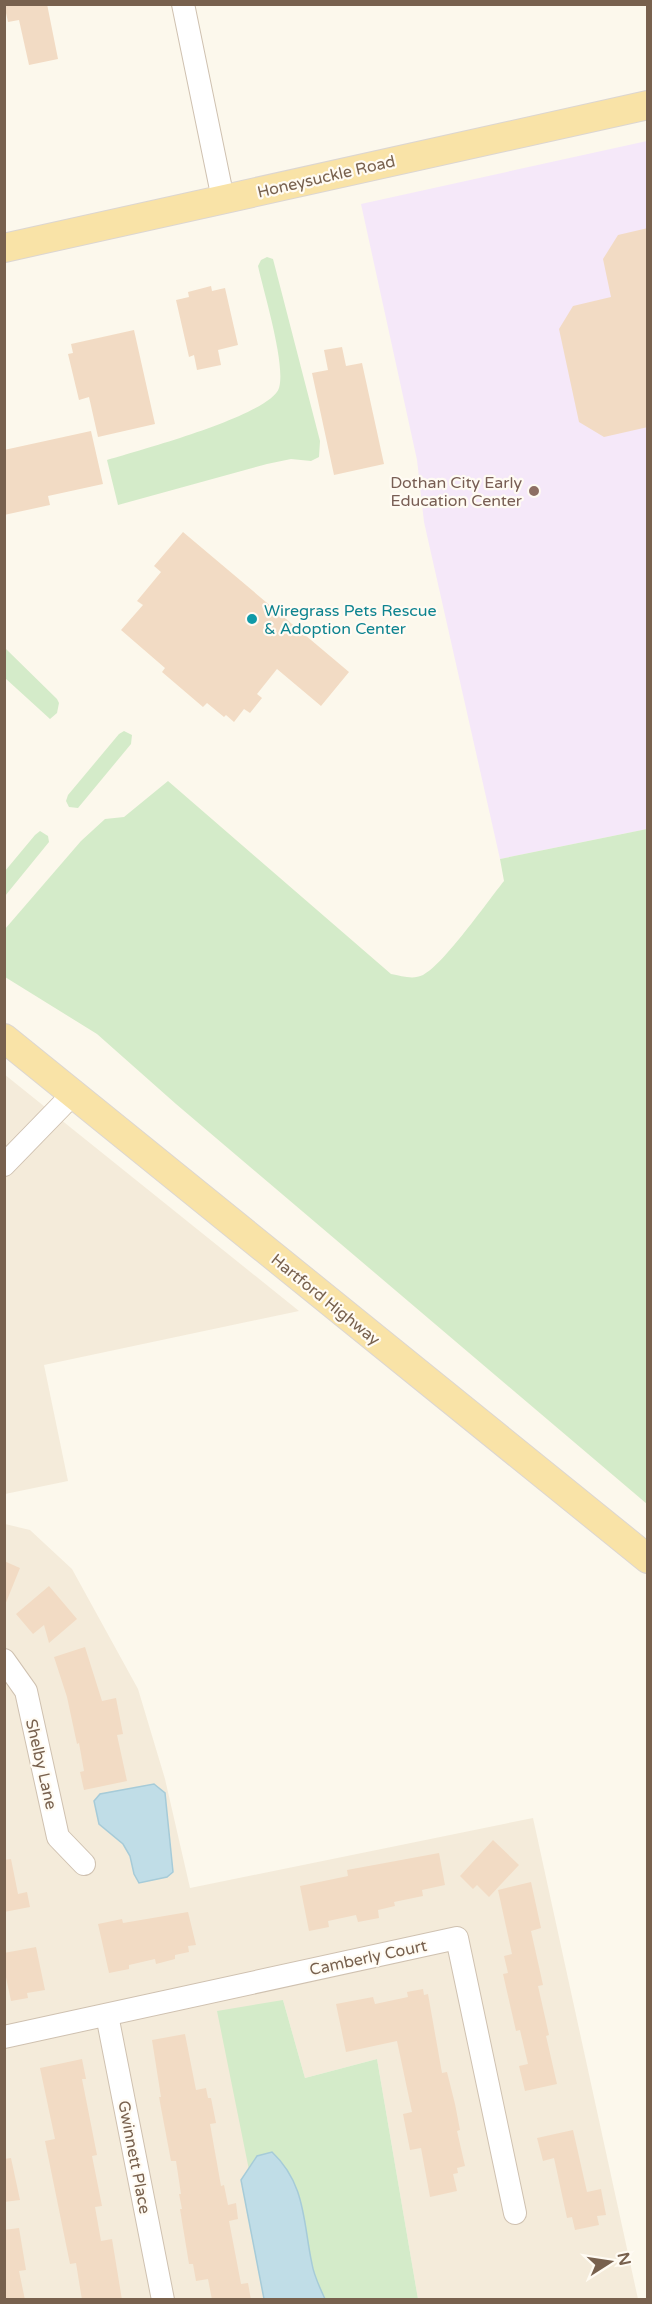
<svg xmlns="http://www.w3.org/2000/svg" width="652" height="2304" font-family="'Varela Round',sans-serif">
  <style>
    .residential { fill: #f4ebda }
    .education { fill: #f5e8f9 }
    .green { fill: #d4ebc9 }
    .water { fill: #c0dde7; stroke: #a6cbd8; stroke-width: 1.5 }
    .building { fill: #f2dbc4 }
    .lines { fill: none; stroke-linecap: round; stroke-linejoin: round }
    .minor-casing { stroke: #cfc1b0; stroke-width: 24 }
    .major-casing { stroke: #dcd6d1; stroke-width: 30 }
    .minor { stroke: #fff; stroke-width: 22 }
    .major { stroke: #f9e3a7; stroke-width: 28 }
    .education-dot { fill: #8d6e63; stroke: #fffbf3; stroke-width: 2 }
    .culture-dot { fill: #0f9aa8; stroke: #fffbf3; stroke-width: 2 }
    .labels { text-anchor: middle; stroke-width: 4.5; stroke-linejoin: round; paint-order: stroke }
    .street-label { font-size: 16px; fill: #78614e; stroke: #fffbf3 }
    .education-label { font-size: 16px; fill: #785e54; stroke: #fffbf3; text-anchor: end }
    .culture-label { font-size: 16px; fill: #0d838f; stroke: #fffbf3; text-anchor: start }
  </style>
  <rect width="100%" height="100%" fill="#fcf8ec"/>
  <path class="residential" d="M4 1074 299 1311 44 1365 68 1481 5 1494Z
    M5 1524 30 1530 72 1569 138 1689 165 1779 190 1888 533 1818 638 2299H418L377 2059 305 2078 283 2000 275 2299 5 2300Z"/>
  <path class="education" d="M647 141V829L500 859 424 522 417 460 361 204Z"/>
  <path class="green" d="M267 257 273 259 320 441 319 457 311 461 291 459 267 464 118 505 107 460C137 451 271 415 279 388 286 365 264 293 258 266L261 260Z
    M5 648 57 699 59 703 57 713 50 719 5 678Z
    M124 731 132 735 131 744 78 808 69 807 66 801 68 795 119 734Z
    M168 781 391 974C402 976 413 980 423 975 444 964 487 902 504 881L500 859 647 829V1504L176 1104 97 1034 5 977V929L81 841 105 819 124 817Z
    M40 831 48 836 49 842 5 896V871L35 835Z
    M283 2000 305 2078 377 2059 418 2299H275L217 2011Z"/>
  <path class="water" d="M154 1784 165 1793 173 1872 167 1877 139 1883 134 1874 130 1856 123 1844 99 1824 94 1801 100 1794Z
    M272 2152C306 2184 303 2222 312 2264 314 2276 320 2288 325 2299H264L241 2180 257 2156Z"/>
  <path class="building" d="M4 4H47L58 59 29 65 19 20 8 22Z
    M648 228V427L604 437 579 422 559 329 573 306 611 297 603 259 618 235Z
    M211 286 212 291 225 288 238 345 218 350 221 365 197 370 194 355 189 357 176 300 189 297 188 292Z
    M134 330 155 424 98 437 89 397 79 400 68 354 73 353 71 344Z
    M342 347 346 366 362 363 384 464 334 475 312 373 328 370 324 350Z
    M91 431 103 484 48 496 50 505 4 515V450Z
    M183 532 349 672 321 706 277 669 257 694 262 698 250 713 244 709 234 722 226 715 224 717 207 703 203 707 162 672 165 668 121 630 143 605 137 601 161 572 154 566Z
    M4 1561 20 1568 5 1605H4Z
    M49 1586 77 1619 49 1643 44 1625 33 1634 16 1614Z
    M85 1647 102 1701 116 1698 123 1734 117 1735 127 1781 84 1790 80 1772 84 1771 79 1743 77 1744 67 1697 54 1657Z
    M493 1840 519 1865 489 1897 477 1885 473 1889 460 1876Z
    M439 1853 445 1885 422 1890 423 1896 394 1902 395 1906 378 1910 379 1918 358 1922 356 1915 328 1921 329 1927 309 1931 300 1886 348 1876 347 1870Z
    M11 1859 18 1894 27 1892 30 1907 4 1912V1860Z
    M531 1882 541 1928 531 1931 543 1985 538 1986 549 2035 546 2036 557 2084 525 2091 519 2066 528 2064 520 2030 516 2031 503 1974 508 1973 504 1956 512 1954 498 1890Z
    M188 1912 196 1945 188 1946 189 1952 175 1955V1959L156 1964 155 1959 129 1965V1969L109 1973 98 1924 122 1919 123 1923Z
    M36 1947 45 1990 27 1993 28 1998 11 2001 4 1968V1953Z
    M423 1989 424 1995 428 1994 442 2073 447 2072 455 2104 460 2130 457 2131 465 2166 457 2168 458 2173 453 2174 457 2191 430 2197 421 2148 410 2150 403 2114 412 2112 397 2041 346 2052 336 2004 373 1997 375 2004 408 1997 407 1992Z
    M185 2034 196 2090 206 2088 208 2098H211L216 2123 210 2124 221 2186 224 2185 228 2205 236 2203 238 2219 229 2221 241 2284 248 2283 251 2300H212L208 2279 196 2281 193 2264H189L180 2209H182L179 2194H181L176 2161H171L159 2097H161L152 2040Z
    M82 2059 86 2079H82L97 2155 92 2156 102 2206 95 2207 101 2241 112 2239 122 2300H82L76 2263 70 2264 45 2141 55 2139 40 2068Z
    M573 2130 587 2192 601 2189 606 2215 597 2216 599 2225 575 2230 572 2217 567 2218 554 2158 543 2161 537 2138Z
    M11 2158 20 2200 4 2202V2159Z
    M19 2228 26 2270 19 2271 25 2300H4V2230Z"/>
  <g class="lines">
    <defs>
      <path id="minor" d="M183 4 223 199
        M4 1165 73 1094
        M4 1660 26 1691 58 1837 84 1864
        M107 2015 163 2300
        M4 2037 457 1938 515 2213"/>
      <path id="major" d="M4 248 648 105
        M4 1038 648 1559"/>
    </defs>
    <use href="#minor" class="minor-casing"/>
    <use href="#major" class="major-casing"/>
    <use href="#minor" class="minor"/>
    <use href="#major" class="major"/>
  </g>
  <circle class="education-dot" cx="534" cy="491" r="6"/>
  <circle class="culture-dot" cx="252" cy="619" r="6"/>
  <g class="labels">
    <g class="street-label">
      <text transform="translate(326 176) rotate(-13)" y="6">Honeysuckle Road</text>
      <text transform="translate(326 1299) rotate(39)" y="6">Hartford Highway</text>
      <text transform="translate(42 1764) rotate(77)" y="6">Shelby Lane</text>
      <text transform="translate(368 1957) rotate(-12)" y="6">Camberly Court</text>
      <text transform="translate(135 2157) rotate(79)" y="6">Gwinnett Place</text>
    </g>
    <g class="education-label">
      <text x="522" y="488">Dothan City Early<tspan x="522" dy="18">Education Center</tspan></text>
    </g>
    <g class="culture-label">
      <text x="264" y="616">Wiregrass Pets Rescue<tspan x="264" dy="18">&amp; Adoption Center</tspan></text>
    </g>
  </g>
  <rect width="652" height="2304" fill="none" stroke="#78614e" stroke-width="12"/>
  <g transform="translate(610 2262) rotate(78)" stroke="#fffbf3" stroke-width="4.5" paint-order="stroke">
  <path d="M0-4.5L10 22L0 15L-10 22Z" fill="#78614e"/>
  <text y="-9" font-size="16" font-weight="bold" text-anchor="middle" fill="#78614e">N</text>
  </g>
</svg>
